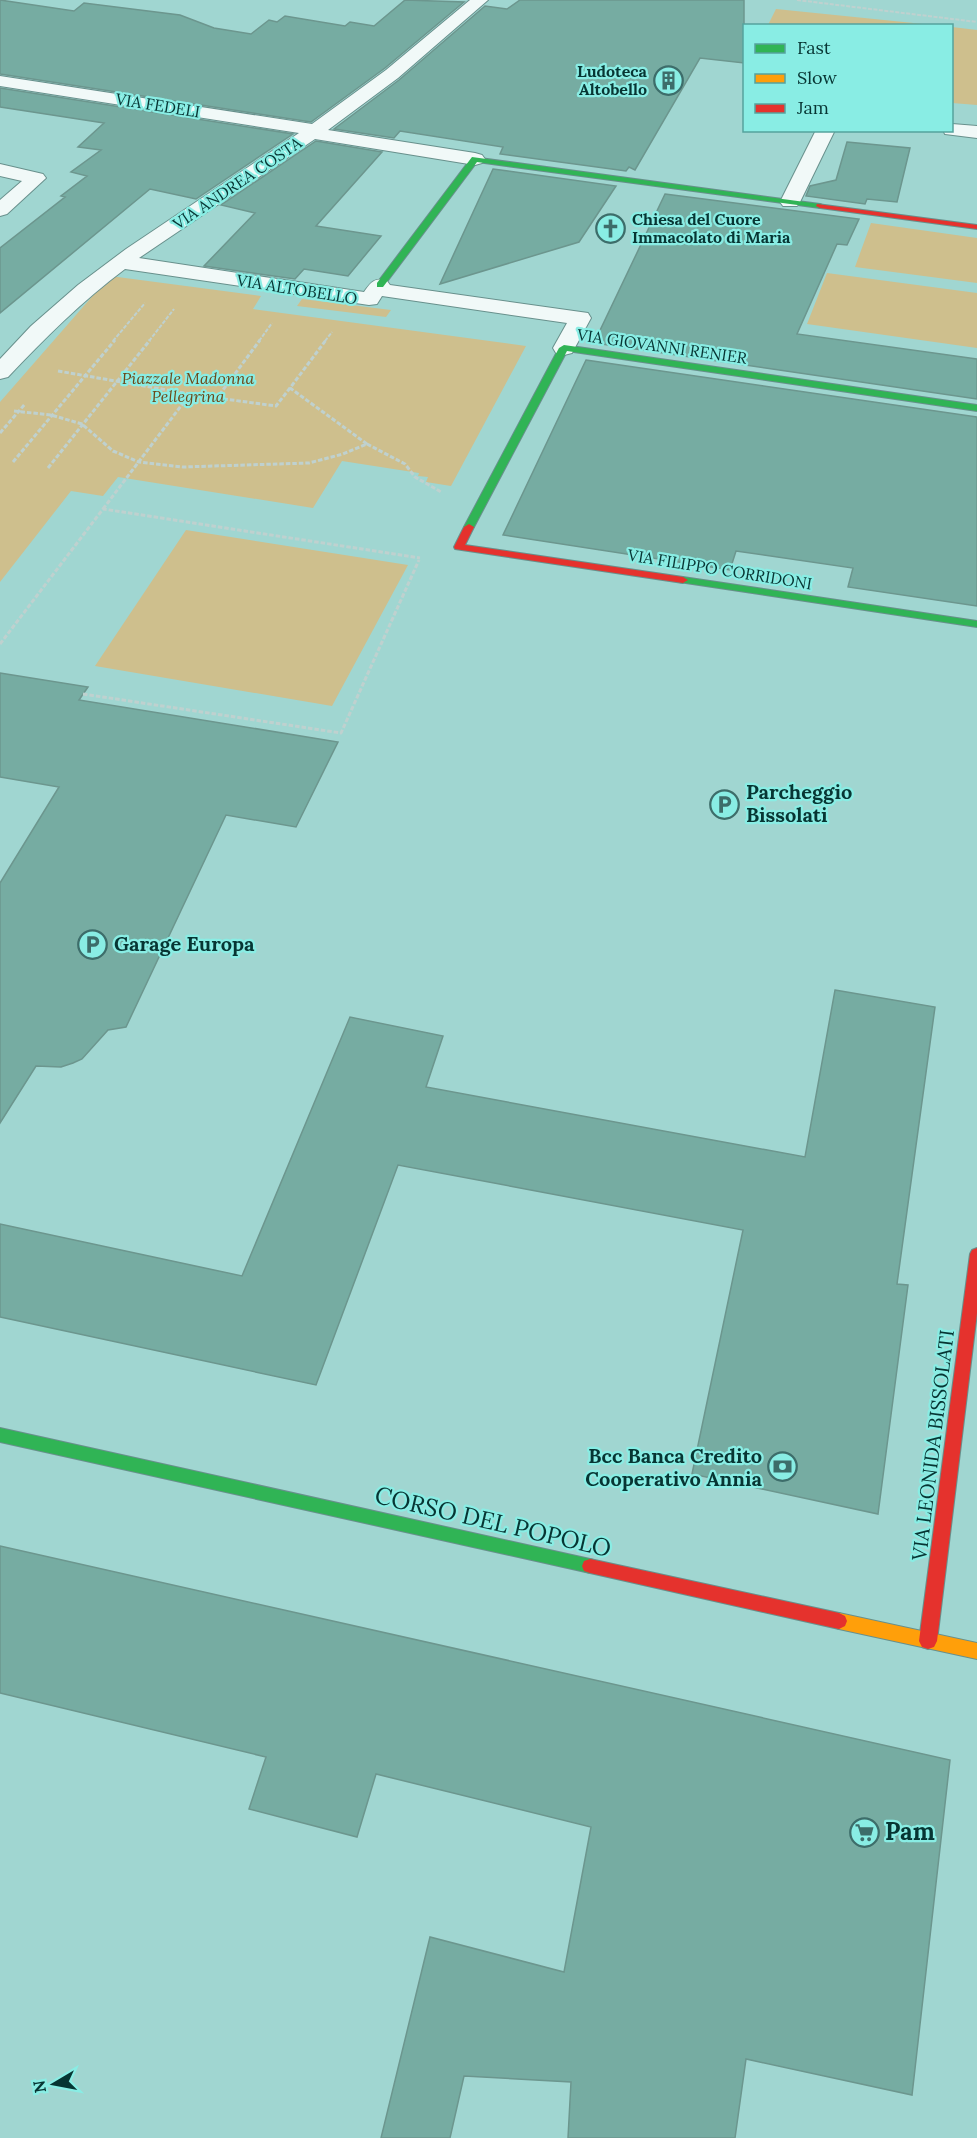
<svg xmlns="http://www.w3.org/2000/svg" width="977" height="2138" font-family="Lora,serif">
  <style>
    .green { fill: #cebf8d }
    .building { fill: #76aca2; stroke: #6c968e; stroke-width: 1.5 }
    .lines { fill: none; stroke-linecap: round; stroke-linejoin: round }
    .street-casing { stroke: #68908c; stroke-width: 2 }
    .fast-casing { stroke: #68908c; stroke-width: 2 }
    .slow-casing { stroke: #68908c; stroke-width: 2 }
    .jam-casing { stroke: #68908c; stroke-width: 2 }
    .path-far1 { stroke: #bfd1cf; stroke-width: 2; stroke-dasharray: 4 1.5; stroke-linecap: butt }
    .path { stroke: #bfd1cf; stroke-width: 3; stroke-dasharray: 4.5 2; stroke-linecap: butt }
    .street { fill: #f1f9f8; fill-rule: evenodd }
    .fast { fill: #30b455; fill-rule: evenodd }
    .slow { fill: #ff9f0a; fill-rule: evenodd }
    .jam { fill: #e5322d; fill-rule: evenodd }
    .labels { text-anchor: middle; stroke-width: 4.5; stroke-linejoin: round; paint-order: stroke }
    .far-poi-label { font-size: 16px; font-weight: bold; fill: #073533; stroke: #89ede4; text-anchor: end }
    .far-street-label { font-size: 16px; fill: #073533; stroke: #89ede4 }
    .far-park-label { font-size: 16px; font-style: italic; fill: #6d4818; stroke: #89ede4 }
    .poi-label { font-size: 20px; font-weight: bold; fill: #073533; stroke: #89ede4; text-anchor: start }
    .street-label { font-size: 20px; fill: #073533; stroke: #89ede4 }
    .near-street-label { font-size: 24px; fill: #073533; stroke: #89ede4 }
    .near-poi-label { font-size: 24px; font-weight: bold; fill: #073533; stroke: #89ede4; text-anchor: start }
  </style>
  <rect width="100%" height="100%" fill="#a0d6d1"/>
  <path class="green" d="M776 9 933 25H768Z
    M952 27 977 30V105L952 103Z
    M871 223 977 238V283L855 267Z
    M827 273 977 293V348L807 324Z
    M110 276 261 296 253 309 526 346 451 486 426 482 428 477 418 476 419 473 342 461 313 508 118 477 103 496 71 491 0 582V402Z
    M302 299 391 310 386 317 297 306Z
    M186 530 408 565 332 706 95 666Z"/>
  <path class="building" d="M0 0 74 11 84 3 180 15 214 28 251 34 269 20 277 22 285 16 345 26 350 22 374 26 405 0 464 2 385 68 311 122 0 74Z
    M520 0H744V63L700 58 635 170 629 167 626 171 500 154 503 147 400 131 394 138 334 129 399 80 485 6 507 9Z
    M0 88 293 134 196 199 150 189 0 313V248L65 197 61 196 87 176 71 172 101 150 78 147 104 123 0 107Z
    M316 141 382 152 316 226 381 236 348 276 304 269 295 279 204 266 255 213 221 205Z
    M847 142 910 148 897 202 867 199 865 204 806 196 810 186 836 180Z
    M493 169 616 186 579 242 440 284Z
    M665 194 859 219 847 245 837 244 797 334 977 359V399L594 343Z
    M586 360 977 417V606L848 587 853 568 736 551 730 570 503 535Z
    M0 673 88 687 79 700 338 742 296 827 226 815 126 1027 108 1030 82 1059 73 1063 61 1067 36 1066 0 1123V883L59 787 0 777Z
    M835 990 935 1007 897 1284 908 1285 878 1514 692 1474 743 1230 398 1165 316 1385 0 1317V1224L242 1276 350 1017 443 1036 426 1087 805 1157Z
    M0 1546 950 1760 912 2095 746 2059 735 2138H568L571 2082 464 2076 450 2138H381L430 1937 564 1972 591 1827 376 1774 357 1837 249 1809 266 1757 0 1693Z"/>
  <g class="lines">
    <defs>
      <path id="street" d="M470 0H488L398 78 328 130 475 153 482 155 485 159 482 163 475 165 315 139 139 258 364 292C371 282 375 277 387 281L390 285 588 313 591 318 572 353 564 355 556 353 553 348 567 323 382 296 377 304 369 305 125 269C82 301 45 338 8 377L0 379V359L31 326 78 285 126 249 299 133 0 86V76L312 124 386 70Z
        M952 124 977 126V138L945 134 943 130H952Z
        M816 130H835L800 202 797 206H783L780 202Z
        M0 164 43 174 46 178 7 214 0 216V200L22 181 0 176Z"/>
      <path id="fast" d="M472 157 820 204 824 206 820 208 477 162 383 287H377V283Z
        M564 345 977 405V411L567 351 474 527 469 530 465 529 464 527 559 348Z
        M683 577 977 621V627L679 582V578Z
        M0 1428 590 1559 596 1561 598 1566 596 1571 590 1573 0 1442Z"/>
      <path id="slow" d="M839 1613 977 1643V1659L839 1629 833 1626 831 1621 833 1616Z"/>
      <path id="jam" d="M817 204 977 225V229L820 208 816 206Z
        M469 524 474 527 465 545 683 577 688 580 683 583 455 549 454 547 464 527Z
        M977 1248V1313L937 1641 934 1647 928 1649 922 1647 919 1641 970 1254 972 1250Z
        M590 1559 839 1613 845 1616 847 1621 845 1626 839 1629 590 1573 584 1571 582 1566 584 1561Z"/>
    </defs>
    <use href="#street" class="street-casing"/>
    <use href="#fast" class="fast-casing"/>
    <use href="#slow" class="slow-casing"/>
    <use href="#jam" class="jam-casing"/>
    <path class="path-far1" d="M797 0 977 22
      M113 341 145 303
      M149 341 174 309
      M259 341 272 323
      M325 341 332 332"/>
    <path class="path" d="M58 371 190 394
      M217 398 276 406 290 388
      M14 411 51 415 82 424 113 451 139 462 183 467 309 463 343 454 367 444 290 388 326 340
      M0 433 25 404
      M367 444 405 464 415 477 441 492
      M13 462 115 340
      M48 468 150 340
      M103 509 190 394 217 398 260 340
      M0 644 103 509 420 558
      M83 694 341 733 419 560"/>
    <use href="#street" class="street"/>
    <use href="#fast" class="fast"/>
    <use href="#slow" class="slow"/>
    <use href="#jam" class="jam"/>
  </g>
  <defs>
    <symbol id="building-ring" viewBox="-11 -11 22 22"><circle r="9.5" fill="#89ede4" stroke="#3d6d6a" stroke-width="1.5"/><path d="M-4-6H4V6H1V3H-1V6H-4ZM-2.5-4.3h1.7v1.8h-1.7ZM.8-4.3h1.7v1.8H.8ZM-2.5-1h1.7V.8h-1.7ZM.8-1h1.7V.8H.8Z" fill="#3d6d6a"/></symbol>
    <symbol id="church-ring" viewBox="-11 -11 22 22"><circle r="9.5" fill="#89ede4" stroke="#3d6d6a" stroke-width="1.5"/><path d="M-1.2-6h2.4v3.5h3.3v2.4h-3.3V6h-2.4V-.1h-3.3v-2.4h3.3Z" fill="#3d6d6a"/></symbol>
    <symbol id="parking-ring" viewBox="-11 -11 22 22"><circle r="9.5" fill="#89ede4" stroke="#3d6d6a" stroke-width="1.5"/><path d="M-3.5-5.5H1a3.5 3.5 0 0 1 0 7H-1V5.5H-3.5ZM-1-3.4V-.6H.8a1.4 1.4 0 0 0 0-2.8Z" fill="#3d6d6a"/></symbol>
    <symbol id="bank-ring" viewBox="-11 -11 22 22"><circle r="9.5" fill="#89ede4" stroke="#3d6d6a" stroke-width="1.5"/><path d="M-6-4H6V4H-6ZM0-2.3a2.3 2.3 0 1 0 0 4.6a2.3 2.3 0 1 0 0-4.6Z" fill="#3d6d6a"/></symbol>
    <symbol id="supermarket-ring" viewBox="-11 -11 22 22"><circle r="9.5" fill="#89ede4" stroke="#3d6d6a" stroke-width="1.5"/><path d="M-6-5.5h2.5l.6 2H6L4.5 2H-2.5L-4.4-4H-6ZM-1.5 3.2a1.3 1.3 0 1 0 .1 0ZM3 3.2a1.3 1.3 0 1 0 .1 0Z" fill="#3d6d6a"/></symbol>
  </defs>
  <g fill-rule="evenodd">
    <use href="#building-ring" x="652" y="64" width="33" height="33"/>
    <use href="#church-ring" x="594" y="212" width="33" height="33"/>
    <use href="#parking-ring" x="708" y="788" width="33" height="33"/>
    <use href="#parking-ring" x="76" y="928" width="33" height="33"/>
    <use href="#bank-ring" x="766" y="1450" width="33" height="33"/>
    <use href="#supermarket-ring" x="848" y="1816" width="33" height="33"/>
  </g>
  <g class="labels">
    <g class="far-poi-label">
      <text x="647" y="77">Ludoteca<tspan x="647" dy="18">Altobello</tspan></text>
      <text x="632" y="225" text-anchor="start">Chiesa del Cuore<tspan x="632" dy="18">Immacolato di Maria</tspan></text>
    </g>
    <g class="far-street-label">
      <text transform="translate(158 105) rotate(9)" y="6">VIA FEDELI</text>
      <text transform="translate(237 183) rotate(-34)" y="6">VIA ANDREA COSTA</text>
      <text transform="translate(297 289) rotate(9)" y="6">VIA ALTOBELLO</text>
      <text transform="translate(662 346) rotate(8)" y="6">VIA GIOVANNI RENIER</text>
      <text transform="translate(720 569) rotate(9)" y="6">VIA FILIPPO CORRIDONI</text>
    </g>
    <g class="far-park-label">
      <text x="188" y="384">Piazzale Madonna<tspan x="188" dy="18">Pellegrina</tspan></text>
    </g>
    <g class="poi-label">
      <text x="746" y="799">Parcheggio<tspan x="746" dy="23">Bissolati</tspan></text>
      <text x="114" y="951">Garage Europa</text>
      <text x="762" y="1463" text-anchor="end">Bcc Banca Credito<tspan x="762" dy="23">Cooperativo Annia</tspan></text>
    </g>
    <g class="street-label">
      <text transform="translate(933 1445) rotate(-83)" y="7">VIA LEONIDA BISSOLATI</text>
    </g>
    <g class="near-street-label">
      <text transform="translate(493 1522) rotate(13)" y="8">CORSO DEL POPOLO</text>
    </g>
    <g class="near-poi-label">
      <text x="885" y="1840">Pam</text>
    </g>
  </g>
  <rect x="743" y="24" width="210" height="108" fill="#89ede4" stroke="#55a39d" stroke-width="1.5"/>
  <rect x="755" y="44" width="30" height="9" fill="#30b455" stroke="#55a39d" stroke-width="1.5"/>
  <text x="797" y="54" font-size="18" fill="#073533">Fast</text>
  <rect x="755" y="74" width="30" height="9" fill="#ff9f0a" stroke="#55a39d" stroke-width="1.5"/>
  <text x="797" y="84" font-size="18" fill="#073533">Slow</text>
  <rect x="755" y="104" width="30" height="9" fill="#e5322d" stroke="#55a39d" stroke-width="1.5"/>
  <text x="797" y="114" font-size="18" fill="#073533">Jam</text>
  <g transform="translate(54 2084) rotate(260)" stroke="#89ede4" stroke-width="4.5" paint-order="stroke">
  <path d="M0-4.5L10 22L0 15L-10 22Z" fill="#073533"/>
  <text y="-9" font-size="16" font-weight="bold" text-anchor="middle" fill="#073533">N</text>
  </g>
</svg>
